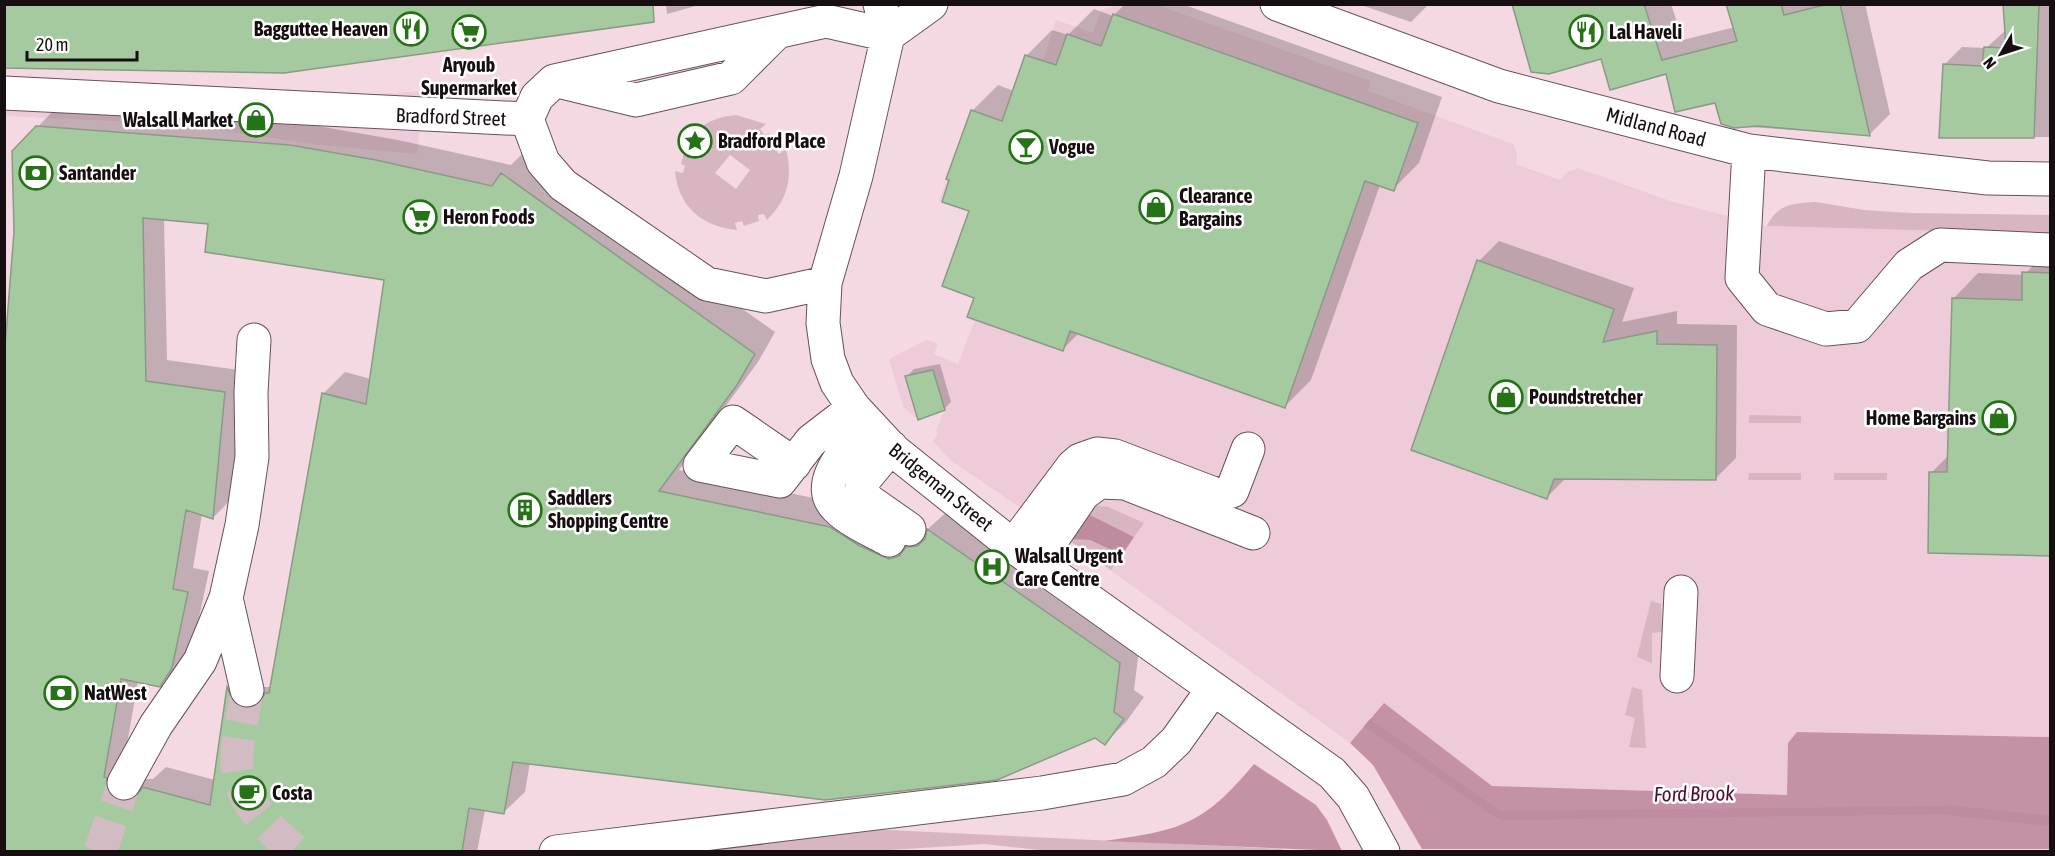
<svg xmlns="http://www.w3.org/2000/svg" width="2055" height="856" font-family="'Asap Condensed',sans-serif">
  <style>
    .built { fill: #eecbd8 }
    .green { fill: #d7b6c2; fill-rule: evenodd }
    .forest { fill: #c591a5 }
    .water { fill: #bf8b9f }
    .shadow { fill: #0003; fill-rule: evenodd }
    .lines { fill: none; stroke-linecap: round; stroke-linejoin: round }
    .stream { stroke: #bf8b9f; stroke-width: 10 }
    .building { fill: #a6caa0; stroke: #8a9a87; stroke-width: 1.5; fill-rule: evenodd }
    .minor-tunnel { stroke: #d3bbc4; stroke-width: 33; stroke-dasharray: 33 16; stroke-linecap: butt }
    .minor-casing { stroke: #68515a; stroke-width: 35 }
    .minor { stroke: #fff; stroke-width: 33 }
    .labels { text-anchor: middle; stroke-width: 5; stroke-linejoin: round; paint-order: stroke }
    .poi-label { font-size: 20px; font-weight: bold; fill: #170e12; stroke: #fff; text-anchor: start }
    .street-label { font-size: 20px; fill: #170e12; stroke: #fff }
    .water-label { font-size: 21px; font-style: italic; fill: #501031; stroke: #fff }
  </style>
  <rect width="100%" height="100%" fill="#f4d9e3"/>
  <path class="built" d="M1119 5H1157L1371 81 1368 91 1513 144 1517 153 1516 164 1560 180 1567 172 1578 168 1673 202 1767 226 2050 234V737L1797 732 1788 743 1787 795 1492 786 1384 704 1350 743 1067 539 950 460 933 441 938 433 936 431 944 411 918 420 903 407 889 359 927 340 938 344 934 354 958 364 975 320 967 317 973 298 942 286 968 211 939 201 971 110 1002 121 1025 55 1043 60 1056 20 1093 33 1101 10Z
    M5 82 261 102 424 91 417 154 311 144 179 124 5 116Z"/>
  <path class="green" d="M736 115 766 124 760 129 765 135 769 133 778 145 775 148 779 154 786 149C793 178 788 199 767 220L764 214 758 215 759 221 744 226 742 221 735 223 737 230C703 227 678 207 675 171L683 173 685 166 681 164 685 149 690 150 692 143 684 141C701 125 713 117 736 115ZM730 155 750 170 736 189 715 173Z
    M1816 202 1864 210 1910 213 2050 215V234L1767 226C1777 204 1794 203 1816 202Z
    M1749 415 1801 416V423H1749Z
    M1749 473H1801V480H1748Z
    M1834 473H1887V480H1834Z
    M1090 505 1108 507 1144 523 1134 537 1082 511Z
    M1067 539 1090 540 1122 555 1111 570Z
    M1651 601 1661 604 1662 632 1652 633V663L1637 657Z
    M1632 687 1642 690 1646 748 1629 747 1635 718 1625 715Z
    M868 829 1282 849V852H1059L984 844 858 852H695Z"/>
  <path class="forest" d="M1384 703 1492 786 1787 795 1788 743 1797 732 2050 737V849H1422L1373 765 1350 743Z
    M1254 764 1316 805 1327 820 1342 851 1104 841C1182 830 1203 825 1254 764Z"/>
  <path class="water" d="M1082 511 1134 537 1122 555 1090 540 1067 539Z
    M1370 719 1500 811 1959 806 1960 814 1502 820 1493 816 1364 726Z"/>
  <path class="shadow" d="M666 4H703L667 14Z
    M1125 4H1182L1442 97 1419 163 1393 189 1380 185 1311 380 1285 406 1079 333 1063 349 976 297 971 210 972 111 998 85 1014 91 1027 55 1052 30 1068 35 1094 9 1113 16Z
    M1358 4H1428V5L1411 22Z
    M1514 4H1671L1683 40 1735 27 1728 4H1865L1890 114 1869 135 1734 126 1716 101 1667 72 1602 57Z
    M2005 4H2050V137H1941L1944 65 1962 47 1986 48 2006 30Z
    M59 105 312 125 398 140 511 165 523 153 775 332 758 362 679 470 852 506 920 536 950 509 1140 641 1134 690 1144 697 1126 722 1105 743 1095 736 530 762 525 792 503 813 485 810 477 852H4L16 232 13 152ZM164 219 210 223 386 278 371 379 345 372 324 393 272 687H264L254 681 249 667 228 687 215 780 166 767 153 779H137L125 756 138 681 159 685 181 664 193 645 209 571 193 568 202 514 213 518 234 496 246 371 167 360Z
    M1499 241 1634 288 1622 322 1677 311V324L1737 325 1736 458 1715 479 1566 478 1547 497 1479 261Z
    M2049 248 2050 554 1930 551 1931 473 1949 455 1953 299 1978 273 2024 275Z
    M940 364 951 402 944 409 907 376 914 369Z"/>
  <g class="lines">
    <path class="stream" d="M1947 810 2050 821"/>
  </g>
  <path class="building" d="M4 4H653L654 22 284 73 4 68Z
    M1512 4H1644L1662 60 1737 41 1726 4H1781L1784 15 1828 4H1840L1870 136 1758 126 1734 128 1721 124 1715 103 1675 112 1666 74 1610 90 1601 59 1549 74 1531 72Z
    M2003 4H2039L2034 138H1939L1943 64 1982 66 1984 47 2006 48Z
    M1113 14 1418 123 1394 191 1365 181 1285 408 1070 331 1063 351 967 317 974 298 942 286 969 211 942 202 949 180 946 179 971 110 1002 121 1025 55 1056 65 1067 34 1101 46Z
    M36 126 290 145 376 160 492 186 501 173 755 354 737 385 659 491 830 527 860 546 889 559 899 556 906 547 917 546 925 539 927 529 1120 663 1114 712 1124 719 1105 745 1095 738 997 780 825 800 513 762 504 814 469 808 462 852H4V359L14 232 12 151ZM143 218 208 224 205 252 384 280 366 404 322 393 269 693H265L259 704 252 708H242L233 702 227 687 210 805 143 787 133 799 125 802 115 800 108 792 107 778 104 777 121 679 160 687 172 668 188 592 173 589 186 510 213 519 225 392 146 381Z
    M1477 260 1614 309 1603 342 1657 331V344L1717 345 1716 480 1554 479 1547 499 1411 450Z
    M2022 272 2050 273V556L1928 553 1929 472H1947L1952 298 2022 300Z
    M933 370 945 410 918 420 905 376Z"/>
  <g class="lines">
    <path class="minor-tunnel" d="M247 690C244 713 236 741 237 764 238 800 271 830 296 852
      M100 852 124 783"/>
    <defs>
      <path id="minor" d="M880 4 888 35 856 176 825 283 823 323 828 359 837 383 854 408 893 450 1013 546 1332 773 1353 797 1383 852
        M1277 4 1499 86 1749 151 1988 178 2050 179
        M562 82 636 100 731 78 774 35
        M4 93 527 119
        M527 119 537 97 554 81 826 21 888 35 931 4
        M527 119 543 162 563 185 707 284 766 296 825 283
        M1749 151 1742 278 1767 309 1826 329 1857 326 1909 265 1940 245 2050 250
        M869 424C853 443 810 482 837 508 850 521 873 531 889 540
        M891 447 863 481 861 492 869 501 909 529
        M794 464 733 422 700 465 780 481 811 441 854 408
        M1013 546 1073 466 1080 460 1097 454 1115 456 1217 495 1232 491 1248 449
        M1036 563 1083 494 1099 482 1125 483 1253 533
        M226 598 247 690
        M1677 676 1681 592
        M124 783 156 725 200 661 226 598 242 525 252 457 251 392 254 340
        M556 852 1042 793 1123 779 1154 762 1176 741 1213 689"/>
    </defs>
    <use href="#minor" class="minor-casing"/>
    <use href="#minor" class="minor"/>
  </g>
  <defs>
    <symbol id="restaurant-ring" viewBox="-11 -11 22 22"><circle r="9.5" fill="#fff" stroke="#257217" stroke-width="1.5"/><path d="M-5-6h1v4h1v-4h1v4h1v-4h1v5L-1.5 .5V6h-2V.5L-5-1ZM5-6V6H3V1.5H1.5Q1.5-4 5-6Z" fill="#257217"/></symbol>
    <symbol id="supermarket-ring" viewBox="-11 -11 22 22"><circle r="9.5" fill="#fff" stroke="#257217" stroke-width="1.5"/><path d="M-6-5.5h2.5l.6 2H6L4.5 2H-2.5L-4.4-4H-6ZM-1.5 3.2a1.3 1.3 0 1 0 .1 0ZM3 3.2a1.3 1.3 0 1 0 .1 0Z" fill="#257217"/></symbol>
    <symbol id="shop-ring" viewBox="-11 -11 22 22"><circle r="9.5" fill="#fff" stroke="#257217" stroke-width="1.5"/><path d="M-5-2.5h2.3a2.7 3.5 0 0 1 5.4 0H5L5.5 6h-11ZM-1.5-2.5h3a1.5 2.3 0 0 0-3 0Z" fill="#257217"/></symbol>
    <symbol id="sight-ring" viewBox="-11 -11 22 22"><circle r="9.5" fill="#fff" stroke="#257217" stroke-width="1.5"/><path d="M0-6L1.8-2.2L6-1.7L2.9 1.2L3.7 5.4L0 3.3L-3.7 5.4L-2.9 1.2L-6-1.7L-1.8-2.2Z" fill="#257217"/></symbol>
    <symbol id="bar-ring" viewBox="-11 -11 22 22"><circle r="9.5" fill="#fff" stroke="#257217" stroke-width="1.5"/><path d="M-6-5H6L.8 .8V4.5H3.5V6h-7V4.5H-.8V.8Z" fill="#257217"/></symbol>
    <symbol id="bank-ring" viewBox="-11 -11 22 22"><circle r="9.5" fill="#fff" stroke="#257217" stroke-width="1.5"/><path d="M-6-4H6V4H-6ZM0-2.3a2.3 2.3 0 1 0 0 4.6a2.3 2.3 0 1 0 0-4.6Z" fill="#257217"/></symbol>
    <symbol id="building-ring" viewBox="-11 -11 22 22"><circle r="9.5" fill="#fff" stroke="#257217" stroke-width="1.5"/><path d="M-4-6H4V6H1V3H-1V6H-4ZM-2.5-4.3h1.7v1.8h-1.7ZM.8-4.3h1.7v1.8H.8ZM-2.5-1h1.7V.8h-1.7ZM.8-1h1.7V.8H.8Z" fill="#257217"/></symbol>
    <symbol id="hospital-ring" viewBox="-11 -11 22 22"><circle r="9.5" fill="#fff" stroke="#257217" stroke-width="1.5"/><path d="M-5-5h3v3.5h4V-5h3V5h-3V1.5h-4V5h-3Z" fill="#257217"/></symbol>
    <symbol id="cafe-ring" viewBox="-11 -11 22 22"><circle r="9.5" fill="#fff" stroke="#257217" stroke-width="1.5"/><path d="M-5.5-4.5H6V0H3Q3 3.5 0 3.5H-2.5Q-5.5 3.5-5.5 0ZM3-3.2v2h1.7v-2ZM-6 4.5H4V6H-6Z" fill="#257217"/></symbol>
  </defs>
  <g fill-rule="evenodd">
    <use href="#restaurant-ring" x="392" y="10" width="38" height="38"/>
    <use href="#supermarket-ring" x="450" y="13" width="38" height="38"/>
    <use href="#restaurant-ring" x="1567" y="13" width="38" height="38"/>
    <use href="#shop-ring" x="237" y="101" width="38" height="38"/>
    <use href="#sight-ring" x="676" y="122" width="38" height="38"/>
    <use href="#bar-ring" x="1007" y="128" width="38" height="38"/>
    <use href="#bank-ring" x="17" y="154" width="38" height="38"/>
    <use href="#shop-ring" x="1137" y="188" width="38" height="38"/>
    <use href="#supermarket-ring" x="401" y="198" width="38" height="38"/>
    <use href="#shop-ring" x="1487" y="378" width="38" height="38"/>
    <use href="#shop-ring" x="1980" y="399" width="38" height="38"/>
    <use href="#building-ring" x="506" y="491" width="38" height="38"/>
    <use href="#hospital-ring" x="973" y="548" width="38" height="38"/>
    <use href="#bank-ring" x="42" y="674" width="38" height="38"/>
    <use href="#cafe-ring" x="230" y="774" width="38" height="38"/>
  </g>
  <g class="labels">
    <g class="poi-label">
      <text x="388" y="36" text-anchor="end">Bagguttee Heaven</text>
      <text x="1609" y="39">Lal Haveli</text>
      <text x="469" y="72" text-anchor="middle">Aryoub<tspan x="469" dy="23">Supermarket</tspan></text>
      <text x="233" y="127" text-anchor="end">Walsall Market</text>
      <text x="718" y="148">Bradford Place</text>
      <text x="1049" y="154">Vogue</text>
      <text x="59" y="180">Santander</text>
      <text x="1179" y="203">Clearance<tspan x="1179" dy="23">Bargains</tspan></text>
      <text x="443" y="224">Heron Foods</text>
      <text x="1529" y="404">Poundstretcher</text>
      <text x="1976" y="425" text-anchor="end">Home Bargains</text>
      <text x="548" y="505">Saddlers<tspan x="548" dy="23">Shopping Centre</tspan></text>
      <text x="1015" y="563">Walsall Urgent<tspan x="1015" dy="23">Care Centre</tspan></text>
      <text x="84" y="700">NatWest</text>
      <text x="272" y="800">Costa</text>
    </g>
    <g class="street-label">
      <text transform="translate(451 117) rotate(2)" y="7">Bradford Street</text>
      <text transform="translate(1656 127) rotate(15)" y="7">Midland Road</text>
      <text transform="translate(941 487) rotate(39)" y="7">Bridgeman Street</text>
    </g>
    <g class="water-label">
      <text transform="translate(1694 794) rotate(-1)" y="7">Ford Brook</text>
    </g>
  </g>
  <rect width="2055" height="856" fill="none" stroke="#170e12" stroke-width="12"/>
  <g transform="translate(2001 54) rotate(231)" stroke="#ffffff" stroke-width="4.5" paint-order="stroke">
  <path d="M0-4.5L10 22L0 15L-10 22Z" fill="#170e12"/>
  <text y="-9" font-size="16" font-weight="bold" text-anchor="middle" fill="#170e12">N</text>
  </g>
  <path d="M27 51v9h110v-9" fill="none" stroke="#170e12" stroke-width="3"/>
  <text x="36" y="51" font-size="18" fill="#170e12" stroke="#ffffff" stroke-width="4.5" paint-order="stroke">20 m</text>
</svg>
